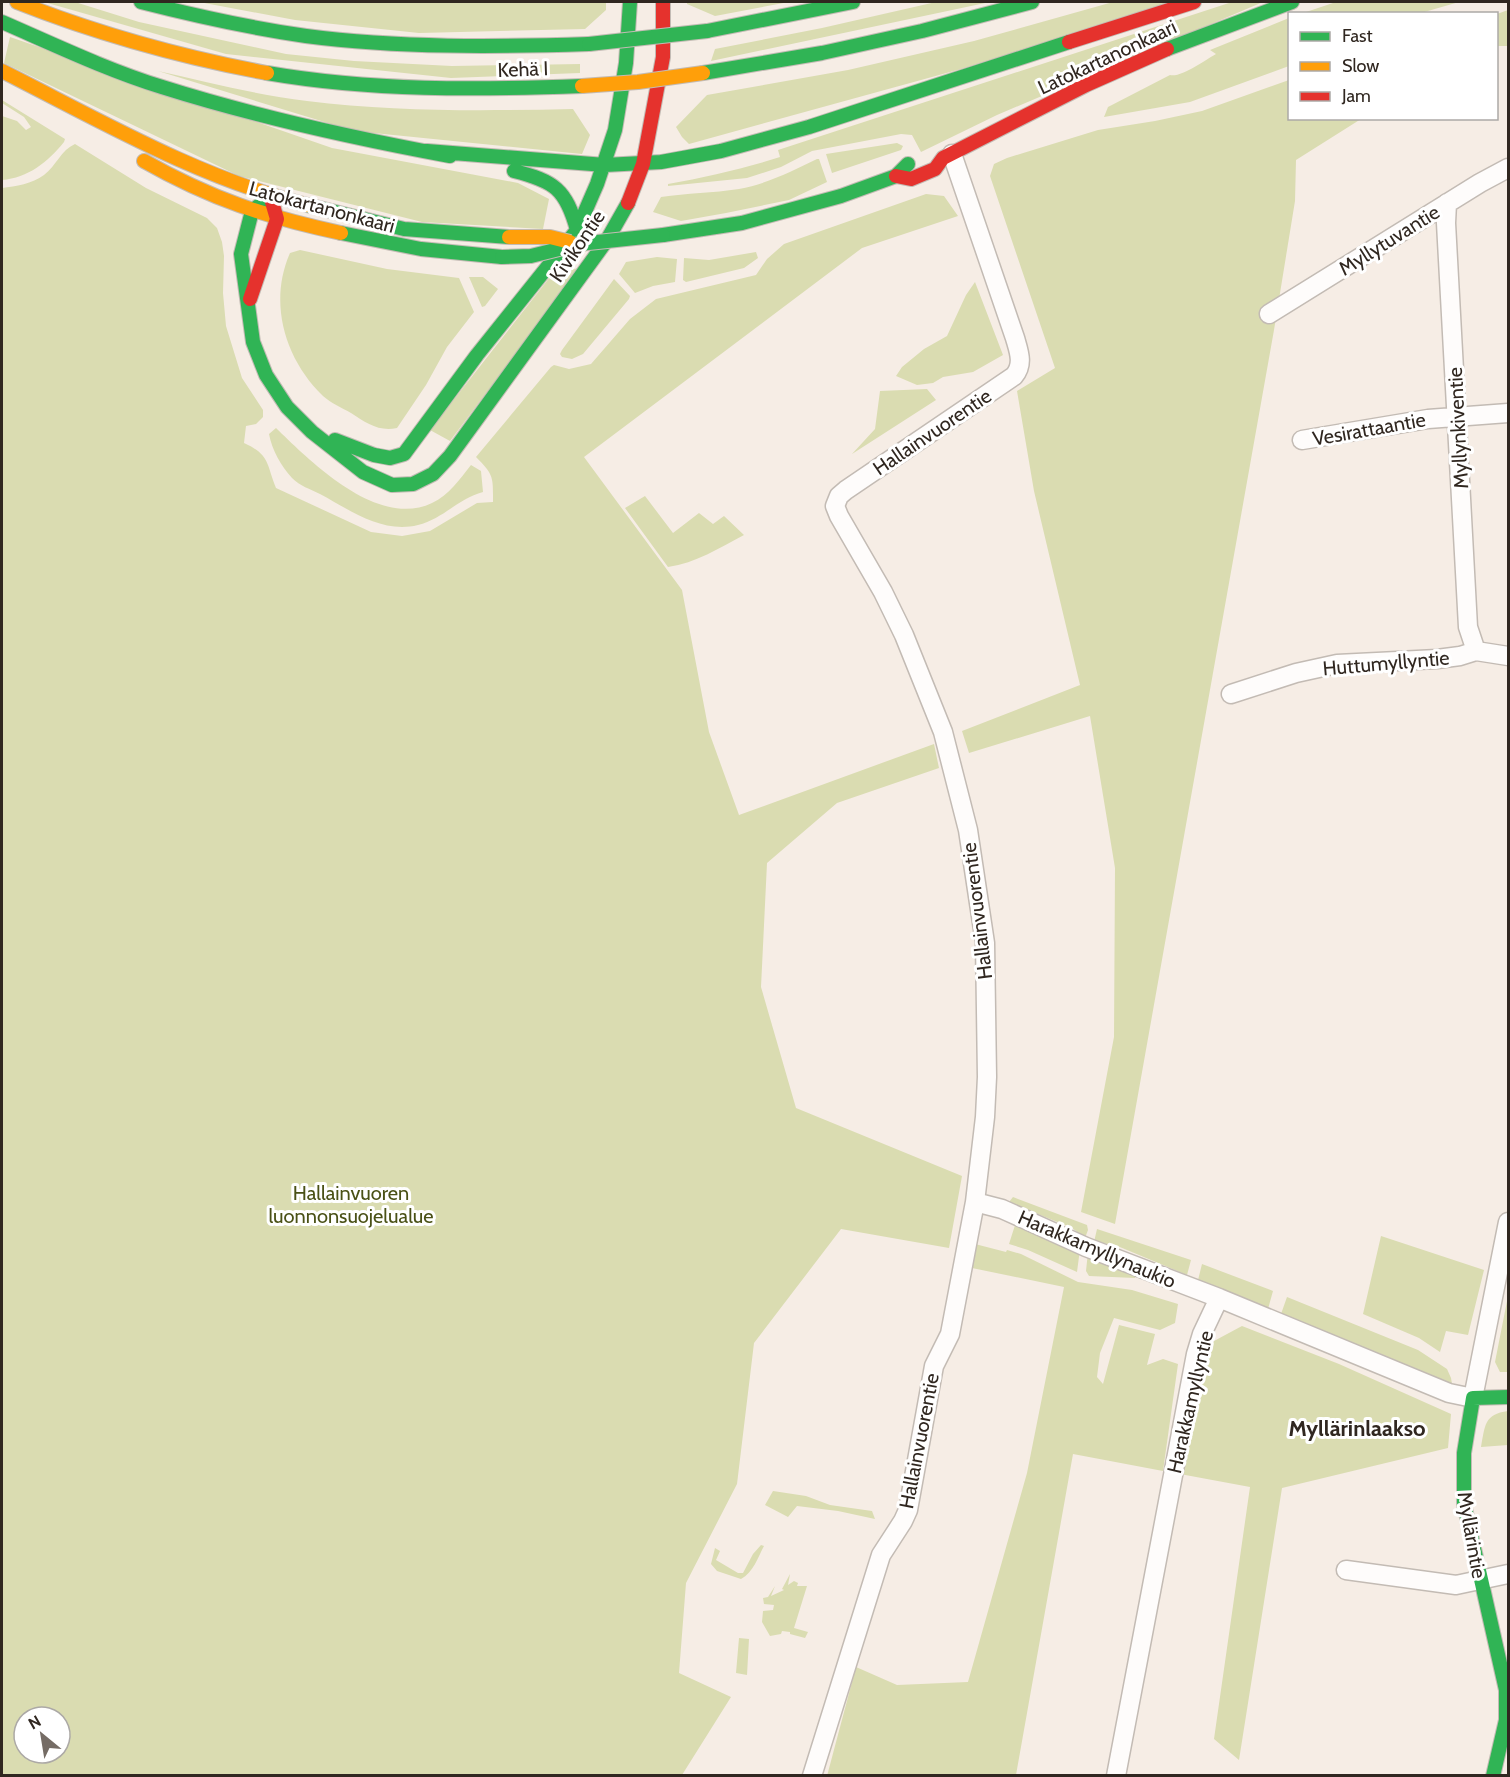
<svg xmlns="http://www.w3.org/2000/svg" width="1510" height="1777" font-family="Cabin,sans-serif">
<rect width="100%" height="100%" fill="#f6ede5"/>
<path fill="#dadcb1" fill-rule="evenodd" d="M44,2H75L139,22L286,54L354,61L452,66L580,64V73L451,78L226,54Z
M199,2H606V10L585,29L419,33L295,20Z
M687,2H789L715,16L687,4Z
M936,2H990L711,61L715,49L822,28Z
M1113,2H1173L961,69L689,144L682,137L676,127L707,95L848,70L974,41Z
M1232,2H1263L997,115L921,152L912,135L901,134L812,151L781,167L747,178L668,186V184C706,177 743,169 780,157L778,150Z
M1336,2H1459L1421,13H1303Z
M1508,10V46H1497V14Z
M1289,18V66L1190,102L1104,117L1108,107L1170,75C1181,78 1205,60 1216,54L1210,50Z
M10,37L332,148L518,183L549,199L543,229L422,222L239,176L4,63Z
M158,71C207,82 257,95 307,101C395,112 484,111 573,109L590,135L582,154L354,131Z
M1289,80L1290,118L1361,119L1296,160L1295,201L1274,330L1115,1224L1081,1212L1114,1037L1115,868L1090,716L969,753L962,731L1080,685L1034,491L1017,391L1055,368L990,176L994,164L1007,158L1098,130L1155,121L1202,111Z
M2,100L65,139L64,142C48,162 28,178 2,180V116L17,121L26,130L31,127L24,117L2,103Z
M897,143L903,146L901,150L832,173L826,154Z
M75,144L146,188L207,218L217,228L222,242L224,256L223,293L226,326L242,378L263,410V417L256,424L246,426L244,443C270,455 266,463 276,488L371,532L402,536L430,531L477,503L493,502C493,477 494,475 476,457L551,367L554,365L569,369L591,364L630,319L656,299L756,275L767,259L784,244L926,194L944,196L958,216L862,248L584,457L682,590L709,732L739,815L934,744L939,768L837,803L767,863L761,987L796,1108L962,1176L949,1248L841,1229L754,1343L737,1484L686,1583L679,1673L731,1697L682,1775H2V188C16,186 32,184 44,175C56,166 61,150 75,144ZM24,1717H60V1753H24Z
M817,159H819L827,182L789,200L726,213L681,221L653,212L661,197C687,193 713,193 739,189C767,184 792,171 817,159Z
M300,250L387,269L459,278L474,312L447,347L426,385L397,428C379,432 366,423 351,413C342,408 331,403 323,396C285,359 268,303 290,253Z
M756,252L758,258L744,268L686,282L683,280L684,258L709,260Z
M657,257L677,259L675,282L653,286L635,293L619,274L626,262Z
M580,268L450,441L430,430L554,272Z
M469,277H483L498,289L485,306L482,307Z
M614,279L630,296L629,299L583,354L572,359L562,357L560,354L562,350Z
M975,282L1003,355L973,372L943,377L933,383L917,385L896,376L902,367L924,349L947,336L966,295Z
M927,389L936,400L852,454L875,429L880,391Z
M276,428C311,462 378,529 432,503C449,495 460,479 471,465L481,471L483,492C459,498 443,519 418,525C382,534 350,510 320,494C310,489 300,486 292,478C281,466 272,450 269,434Z
M645,496L673,533L699,513L713,524L724,516L744,535C719,548 696,563 668,567L625,508Z
M1013,1197L1087,1225L1088,1230L1085,1238L1072,1228L1009,1202Z
M1016,1222L1080,1249L1077,1272L1028,1250L1009,1244Z
M1097,1229L1191,1260L1187,1275L1115,1245L1094,1242Z
M1381,1236L1484,1270L1468,1335L1446,1331L1440,1352L1419,1338L1363,1314Z
M975,1244L1006,1252L1007,1250L1021,1254L1078,1282L1132,1290L1178,1304L1175,1323L1160,1330L1114,1318L1100,1353L1097,1377L1103,1384L1119,1325L1155,1334L1147,1365L1163,1359L1178,1364L1163,1471L1073,1454L1016,1775L827,1776L856,1667L897,1685L968,1682L1027,1473L1064,1287L972,1268Z
M1088,1252L1136,1272L1135,1278L1089,1276L1086,1271Z
M1202,1264L1273,1291L1268,1309L1198,1280Z
M1508,1296V1372H1500L1495,1362Z
M1287,1297L1418,1350L1447,1369L1451,1378L1452,1384L1281,1314Z
M1242,1326L1339,1364L1451,1414L1448,1448L1282,1488L1239,1760L1214,1739L1250,1487L1180,1474L1203,1363L1214,1341Z
M1508,1411V1445L1481,1447C1485,1426 1484,1414 1508,1411Z
M773,1491L806,1496L830,1505L872,1511L875,1519L838,1511L797,1506L788,1517L765,1505Z
M761,1545L764,1546C758,1557 753,1573 741,1579L717,1571L711,1564L715,1548L720,1551L716,1560L738,1573H743L753,1554Z
M790,1574L788,1585L794,1581L798,1583L797,1586H807L794,1628L808,1632L805,1638L790,1634V1632L782,1631L781,1634L770,1636L762,1622L763,1611L773,1610L774,1605L764,1604L763,1598L768,1597L775,1586L771,1596L784,1590L782,1589Z
M739,1638L749,1639L747,1675L736,1673Z"/>
<g fill="none" stroke-linecap="round" stroke-linejoin="round">
<g stroke="#c3bbb4" stroke-width="21">
<path id="street" d="M1447,203L1446,223L1468,627L1476,651
M1269,314L1480,183L1508,168
M1302,440L1428,419L1508,413
M1231,694L1296,673L1337,664L1437,659L1460,656L1476,651L1508,656
M975,1202L1002,1209L1086,1247L1219,1298L1449,1393L1473,1398L1508,1222
M1346,1570L1456,1585L1508,1574
M812,1776L881,1555L903,1521L908,1510L934,1366L950,1334L975,1202L985,1117L987,1077L985,943L968,830L943,732L904,635L883,592L839,516L835,506L839,496L846,490L1014,376C1024,364 1019,352 1015,338L952,154
M1116,1776L1196,1354L1202,1334L1219,1298"/>
</g>
<g stroke="#c3bbb4" stroke-width="16">
<path id="fast" d="M141,2C196,16 250,28 306,36C400,48 495,47 589,44
M2,22C55,45 107,70 162,87C257,117 353,138 450,156
M707,31L853,2
M1167,49L1292,2
M267,73C371,91 477,90 582,86
M703,73L822,53L922,31L1032,2
M427,151L605,165L661,162L721,151L809,127L1069,42
M514,171C554,181 566,189 577,230
M271,196L252,211L241,254L253,342L266,375L287,407L312,432L363,472L392,485L413,484L433,474L450,456L607,240L628,203
M307,205L404,229L509,237
M341,233L421,249L502,257
M663,235L742,223L841,196L896,176L908,164
M335,440L374,455L390,458L404,454L477,355L577,230L597,184L615,130L626,63L630,2
M1493,1776L1506,1720V1690L1464,1504V1453L1473,1398L1508,1397"/>
</g>
<g stroke="#c3bbb4" stroke-width="16">
<path id="slow" d="M17,2C98,34 181,57 267,73
M2,71C101,121 199,178 307,205
M144,161C211,199 266,217 341,233"/>
</g>
<g stroke="#c3bbb4" stroke-width="16">
<path id="jam" d="M1069,42L1194,2
M896,176L911,179L935,169L943,158L1086,85L1167,49
M628,203L643,164L663,57V2
M250,299L277,219L272,202"/>
</g>
<use href="#street" stroke="#fefcfb" stroke-width="18"/>
<use href="#fast" stroke="#30b455" stroke-width="14"/>
<use href="#slow" stroke="#ff9f0a" stroke-width="14"/>
<use href="#jam" stroke="#e5322d" stroke-width="14"/>
<g stroke="#c3bbb4" stroke-width="16" stroke-linecap="butt">
<path id="fast-bridge" d="M589,44L707,31
M502,257L531,256L579,244L663,235"/>
</g>
<g stroke="#c3bbb4" stroke-width="16" stroke-linecap="butt">
<path id="slow-bridge" d="M582,86L638,82L703,73
M509,237H550L570,242"/>
</g>
<use href="#fast-bridge" stroke="#30b455" stroke-width="14"/>
<use href="#slow-bridge" stroke="#ff9f0a" stroke-width="14"/>
</g>
<g text-anchor="middle" stroke-width="6" stroke-linejoin="round" paint-order="stroke">
<g font-size="20" fill="#302720" stroke="#fff">
<text transform="translate(1107 57) rotate(-25)" y="7">Latokartanonkaari</text>
<text transform="translate(523 69) rotate(-2)" y="7">Kehä I</text>
<text transform="translate(322 207) rotate(15)" y="7">Latokartanonkaari</text>
<text transform="translate(1389 240) rotate(-32)" y="7">Myllytuvantie</text>
<text transform="translate(577 246) rotate(-56)" y="7">Kivikontie</text>
<text transform="translate(1458 428) rotate(-93)" y="7">Myllynkiventie</text>
<text transform="translate(1369 429) rotate(-10)" y="7">Vesirattaantie</text>
<text transform="translate(932 432) rotate(-34)" y="7">Hallainvuorentie</text>
<text transform="translate(1386 663) rotate(-5)" y="7">Huttumyllyntie</text>
<text transform="translate(977 911) rotate(-97)" y="7">Hallainvuorentie</text>
<text transform="translate(1097 1249) rotate(23)" y="7">Harakkamyllynaukio</text>
<text transform="translate(1190 1402) rotate(-77)" y="7">Harakkamyllyntie</text>
<text transform="translate(919 1441) rotate(-79)" y="7">Hallainvuorentie</text>
<text transform="translate(1472 1535) rotate(80)" y="7">Myllärintie</text>
</g>
<g font-size="20" fill="#4a5116" stroke="#fff">
<text x="351" y="1200">Hallainvuoren<tspan x="351" dy="23">luonnonsuojelualue</tspan></text>
</g>
<g font-size="22" font-weight="bold" fill="#302720" stroke="#fff">
<text x="1357" y="1436">Myllärinlaakso</text>
</g>
</g>
<rect width="1510" height="1777" fill="none" stroke="#302720" stroke-width="6"/>
<rect x="1288" y="12" width="210" height="108" fill="#ffffff" stroke="#aca9a6" stroke-width="1.5"/>
<rect x="1300" y="32" width="30" height="9" fill="#30b455" stroke="#aca9a6" stroke-width="1.5"/>
<text x="1342" y="42" font-size="18" fill="#302720">Fast</text>
<rect x="1300" y="62" width="30" height="9" fill="#ff9f0a" stroke="#aca9a6" stroke-width="1.5"/>
<text x="1342" y="72" font-size="18" fill="#302720">Slow</text>
<rect x="1300" y="92" width="30" height="9" fill="#e5322d" stroke="#aca9a6" stroke-width="1.5"/>
<text x="1342" y="102" font-size="18" fill="#302720">Jam</text>
<g transform="translate(42 1735) rotate(330)"><circle r="28" fill="#ffffff" stroke="#aca9a6" stroke-width="1.5"/>
<path d="M0-4.5L10 22L0 15L-10 22Z" fill="#756c65"/>
<text y="-9" font-size="16" font-weight="bold" text-anchor="middle" fill="#302720">N</text>
</g>
</svg>
